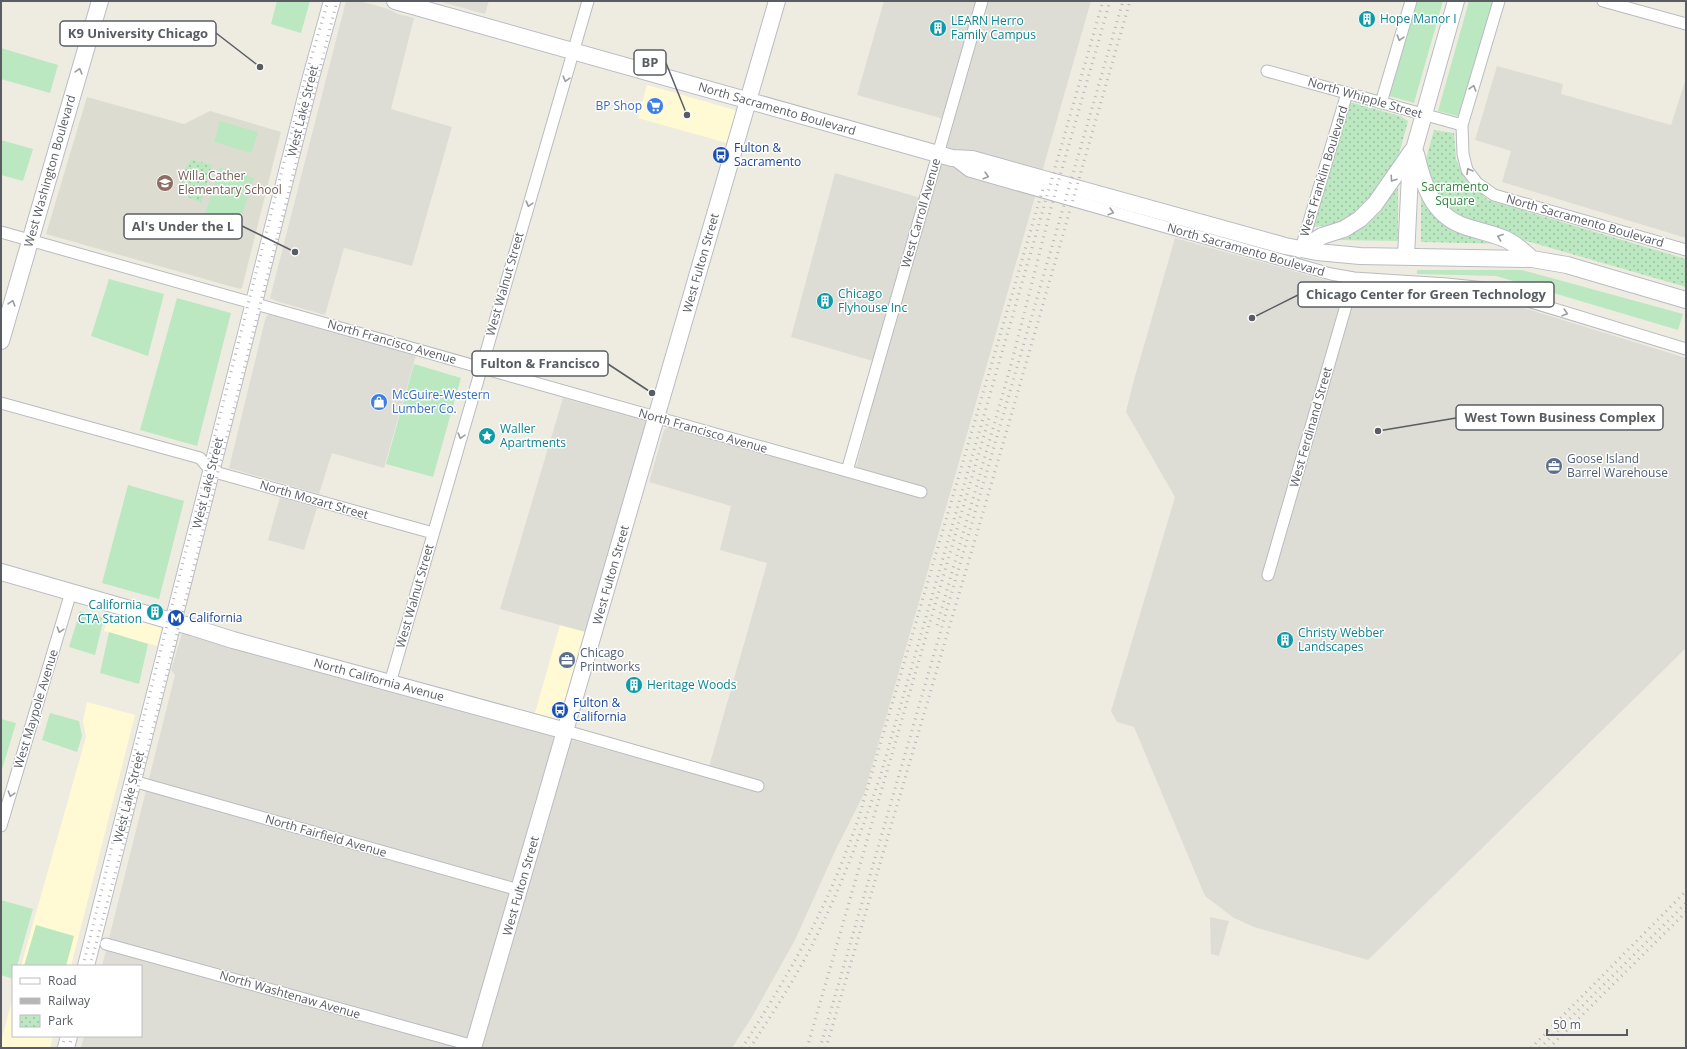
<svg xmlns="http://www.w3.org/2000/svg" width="1687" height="1049" font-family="'Open Sans',sans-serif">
<defs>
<pattern id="park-dots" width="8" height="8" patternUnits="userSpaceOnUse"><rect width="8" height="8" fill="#bbe8c0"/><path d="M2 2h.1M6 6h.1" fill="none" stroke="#9bbfa0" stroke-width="1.8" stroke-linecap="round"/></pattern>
</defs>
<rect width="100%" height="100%" fill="#eeece1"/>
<path fill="#fffad4" d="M647,85L735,110L736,112L727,143L638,118Z
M109,613L120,614L162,627L157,646L104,631Z
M560,625L586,632L561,718L559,720L535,713Z
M87,702L135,715L71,966H21L86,737L83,721Z
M13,996V1036H53L50,1048H1V1042Z"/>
<path fill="#deddd5" d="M346,1H360L388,9L398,14L414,18L391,109L452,127L412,266L344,248L325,315L276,301L270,298Z
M438,1H489L485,14Z
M884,1H1091L864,794L836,849L795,940L752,1017L732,1048H81L84,1036H141V966H102L175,675L171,670L182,633L706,777L767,563L720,550L731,506L649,482L664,430L669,427L853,479L883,364L791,337L835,173L928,200L951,121L857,95Z
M1497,66L1563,84L1561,94L1671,125L1686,78V238L1502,182L1511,151L1475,140Z
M1175,238L1361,290L1482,295L1686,358V648L1368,960L1254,927L1234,918L1205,896L1134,727L1117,722L1111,711L1175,497L1126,412L1132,387Z
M268,314L416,355L384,468L332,453L319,494L229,468L265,320Z
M563,398L645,421L647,424L586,632L500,609Z
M280,497L317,508L304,550L268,540Z
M1210,917L1229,921L1219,956L1211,954Z"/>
<path fill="#dddcd0" d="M87,97L184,124L210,111L281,132L242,288L240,289L46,234Z"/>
<path fill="#bbe8c0" d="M277,1H310L301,33L271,24Z
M1416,1H1443L1414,103L1389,96Z
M1469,1H1494L1461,117L1438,111Z
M1,48L58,65L50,93L1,79Z
M220,121L258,132L251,153L214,142Z
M1,140L33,149L23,181L1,175Z
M220,167L254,178L238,227L204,217Z
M1417,270H1522L1683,314L1678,330L1496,276L1417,274Z
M109,279L164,294L148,356L91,336Z
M177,298L231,313L197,446L140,430Z
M414,364L461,378L433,477L386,464Z
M128,485L184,501L159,599L102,583Z
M80,611L104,618L95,655L69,647Z
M109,632L148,644L139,684L100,673Z
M50,713L79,721L82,736L77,752L42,740Z
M1,719L16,723L1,773Z
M1,900L33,909L17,966H13V979L1,975Z
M36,925L74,936L66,966H24Z"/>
<path fill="url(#park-dots)" d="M1350,102L1400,116L1408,121L1399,154L1389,177L1355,215L1338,224L1314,227Z
M1434,130L1454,133L1456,159L1464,177L1488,200L1686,259V287L1499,233L1457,217L1439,204L1427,178L1426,159Z
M191,160H193L212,165L201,203L184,195C180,184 183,170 191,160Z
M1398,178V241L1336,240Z
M1421,191L1439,218L1505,244L1421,242Z"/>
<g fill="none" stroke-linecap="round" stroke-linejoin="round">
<g stroke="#b9bbc1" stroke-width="13">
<path id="street" d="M1499,1L1462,125L1463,154L1467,170L1477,183L1494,195L1686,250
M1603,1L1686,24
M1267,71L1462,125
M1381,103L1411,1
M952,158L969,171L1331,274L1354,278L1447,284L1485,288L1686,349
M1,232L921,492
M1300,252L1347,93
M1,403L200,458L211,471L433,533
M847,471L982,1
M1268,575L1354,278
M390,683L588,1
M566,731L758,786
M133,781L519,890
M1,826L71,592
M106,944L474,1046"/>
</g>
<g stroke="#babcc4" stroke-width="18">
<path id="secondary" d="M395,1L952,158L972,159L1285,246L1317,252L1360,256L1532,259L1567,265L1686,300
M1416,154C1423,184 1432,215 1464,226C1478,231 1492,233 1505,239C1515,243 1524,252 1532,259
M1301,249L1322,236L1344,229L1360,219L1375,204L1412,151
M1406,257L1410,174L1415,146L1456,1
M1,341L100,1
M1,572L192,627L233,640L566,731
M86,966L311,77L332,1
M66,1048L69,1036
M473,1048L777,1"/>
</g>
<use href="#street" stroke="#fff" stroke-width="11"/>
<use href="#secondary" stroke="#fff" stroke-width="16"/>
<path stroke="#b5b6b6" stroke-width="3" stroke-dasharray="1 5" stroke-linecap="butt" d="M937,625L1011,365L1052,204L1110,1
M83,966L103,885L117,823L306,75L328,1
M90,966L128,827L337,1
M62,1048L65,1036
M69,1048L72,1036
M742,1048C772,1001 801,953 825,902C837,876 848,848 858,820L1044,185
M750,1048C774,1011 799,973 818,933C843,882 862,830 880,777L1103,1
M807,1048L989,418
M820,1048L1123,1
M826,1048L998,461L1130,1
M1531,1048L1686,891
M1540,1048L1686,903
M1549,1048L1686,912"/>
</g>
<defs><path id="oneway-chevron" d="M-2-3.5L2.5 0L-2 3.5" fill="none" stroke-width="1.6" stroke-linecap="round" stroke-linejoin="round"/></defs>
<g stroke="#9b9ea1">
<use href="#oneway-chevron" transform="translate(1400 38) rotate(106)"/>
<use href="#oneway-chevron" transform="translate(79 71) rotate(-74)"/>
<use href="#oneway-chevron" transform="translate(566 79) rotate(106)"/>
<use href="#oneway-chevron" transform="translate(1473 88) rotate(-74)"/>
<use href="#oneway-chevron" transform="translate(1469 171) rotate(-120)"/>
<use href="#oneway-chevron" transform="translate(986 176) rotate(16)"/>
<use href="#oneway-chevron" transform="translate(1393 179) rotate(124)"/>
<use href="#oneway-chevron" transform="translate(529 204) rotate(106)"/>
<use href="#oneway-chevron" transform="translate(1111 212) rotate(16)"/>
<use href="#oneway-chevron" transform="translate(1500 237) rotate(-160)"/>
<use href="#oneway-chevron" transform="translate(12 303) rotate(-74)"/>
<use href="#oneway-chevron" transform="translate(1565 313) rotate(17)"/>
<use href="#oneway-chevron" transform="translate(461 436) rotate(106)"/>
<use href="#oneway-chevron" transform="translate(60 630) rotate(107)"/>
<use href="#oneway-chevron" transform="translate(11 794) rotate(107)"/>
</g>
<defs>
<g id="building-disc" transform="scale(0.9)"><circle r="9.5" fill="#0f9aa8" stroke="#fff"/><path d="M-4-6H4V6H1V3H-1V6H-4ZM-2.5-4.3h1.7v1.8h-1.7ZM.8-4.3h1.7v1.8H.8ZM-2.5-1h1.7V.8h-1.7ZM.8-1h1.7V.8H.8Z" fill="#fff"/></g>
<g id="supermarket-disc" transform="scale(0.9)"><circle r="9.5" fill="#3f7fe0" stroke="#fff"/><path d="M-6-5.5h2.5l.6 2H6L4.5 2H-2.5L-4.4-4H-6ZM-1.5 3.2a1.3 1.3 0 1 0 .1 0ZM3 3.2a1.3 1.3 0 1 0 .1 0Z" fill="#fff"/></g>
<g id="bus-disc" transform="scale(0.9)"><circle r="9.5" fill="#1a4fb4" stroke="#fff"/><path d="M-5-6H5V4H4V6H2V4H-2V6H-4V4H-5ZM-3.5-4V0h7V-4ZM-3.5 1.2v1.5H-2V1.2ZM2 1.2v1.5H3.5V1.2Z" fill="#fff"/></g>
<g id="school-disc" transform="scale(0.9)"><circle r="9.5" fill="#8d6e63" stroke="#fff"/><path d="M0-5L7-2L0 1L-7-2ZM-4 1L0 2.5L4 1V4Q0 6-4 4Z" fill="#fff"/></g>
<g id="shop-disc" transform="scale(0.9)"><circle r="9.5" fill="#3f7fe0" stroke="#fff"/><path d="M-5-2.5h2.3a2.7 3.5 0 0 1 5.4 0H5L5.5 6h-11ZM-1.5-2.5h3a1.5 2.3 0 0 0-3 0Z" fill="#fff"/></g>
<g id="sight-disc" transform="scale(0.9)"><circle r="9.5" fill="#0f9aa8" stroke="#fff"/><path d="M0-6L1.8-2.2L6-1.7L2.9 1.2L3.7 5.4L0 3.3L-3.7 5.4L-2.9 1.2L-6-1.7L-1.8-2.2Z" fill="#fff"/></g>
<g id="office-disc" transform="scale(0.9)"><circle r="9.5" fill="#5c6f8a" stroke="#fff"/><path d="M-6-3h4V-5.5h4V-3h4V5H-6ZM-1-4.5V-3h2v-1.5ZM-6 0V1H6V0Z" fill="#fff"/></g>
<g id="metro-disc" transform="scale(0.9)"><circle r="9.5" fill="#1a4fb4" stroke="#fff"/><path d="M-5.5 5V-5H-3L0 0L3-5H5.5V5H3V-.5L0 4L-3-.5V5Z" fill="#fff"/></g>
</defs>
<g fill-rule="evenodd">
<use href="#building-disc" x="1367" y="19"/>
<use href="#building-disc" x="938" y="28"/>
<use href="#supermarket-disc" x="655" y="106"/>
<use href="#bus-disc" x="721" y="155"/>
<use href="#school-disc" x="165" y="183"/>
<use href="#building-disc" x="825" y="301"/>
<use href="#shop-disc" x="379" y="402"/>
<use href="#sight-disc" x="487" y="436"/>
<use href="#office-disc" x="1554" y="466"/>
<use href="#building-disc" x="155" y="612"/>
<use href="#metro-disc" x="176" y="618"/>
<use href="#building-disc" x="1285" y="640"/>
<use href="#office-disc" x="567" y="660"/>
<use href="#building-disc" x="634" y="685"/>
<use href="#bus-disc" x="560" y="710"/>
</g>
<g text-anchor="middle" stroke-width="3" stroke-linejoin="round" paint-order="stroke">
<g font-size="12" fill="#0d838f" stroke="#fff" text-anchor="start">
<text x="1380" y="23">Hope Manor I</text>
<text x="951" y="25">LEARN Herro<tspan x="951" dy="14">Family Campus</tspan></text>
<text x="838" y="298">Chicago<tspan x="838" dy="14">Flyhouse Inc</tspan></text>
<text x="500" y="433">Waller<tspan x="500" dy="14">Apartments</tspan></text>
<text x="142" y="609" text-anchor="end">California<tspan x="142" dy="14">CTA Station</tspan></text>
<text x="1298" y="637">Christy Webber<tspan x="1298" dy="14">Landscapes</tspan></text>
<text x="647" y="689">Heritage Woods</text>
</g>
<g font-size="12" fill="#595d63" stroke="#fff">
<text transform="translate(1365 98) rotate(16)" y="4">North Whipple Street</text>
<text transform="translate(777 109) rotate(16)" y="4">North Sacramento Boulevard</text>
<text transform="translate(303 111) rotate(-76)" y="4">West Lake Street</text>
<text transform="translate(50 171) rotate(-74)" y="4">West Washington Boulevard</text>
<text transform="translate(1324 171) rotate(-73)" y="4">West Franklin Boulevard</text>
<text transform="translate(921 213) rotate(-74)" y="4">West Carroll Avenue</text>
<text transform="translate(1585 221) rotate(16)" y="4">North Sacramento Boulevard</text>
<text transform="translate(1246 250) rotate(16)" y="4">North Sacramento Boulevard</text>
<text transform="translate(701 263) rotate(-74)" y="4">West Fulton Street</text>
<text transform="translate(505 284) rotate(-74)" y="4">West Walnut Street</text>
<text transform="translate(392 342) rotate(16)" y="4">North Francisco Avenue</text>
<text transform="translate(1311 427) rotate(-74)" y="4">West Ferdinand Street</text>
<text transform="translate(703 431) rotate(16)" y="4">North Francisco Avenue</text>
<text transform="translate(208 483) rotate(-76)" y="4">West Lake Street</text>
<text transform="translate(314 500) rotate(16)" y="4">North Mozart Street</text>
<text transform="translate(611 575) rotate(-74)" y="4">West Fulton Street</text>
<text transform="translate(415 596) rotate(-74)" y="4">West Walnut Street</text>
<text transform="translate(379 680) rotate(15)" y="4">North California Avenue</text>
<text transform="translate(36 709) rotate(-73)" y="4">West Maypole Avenue</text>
<text transform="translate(129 797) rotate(-76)" y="4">West Lake Street</text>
<text transform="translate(326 836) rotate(16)" y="4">North Fairfield Avenue</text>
<text transform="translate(521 886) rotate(-74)" y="4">West Fulton Street</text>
<text transform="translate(290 995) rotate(16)" y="4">North Washtenaw Avenue</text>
</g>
<g font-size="12" fill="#366cbe" stroke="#fff" text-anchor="end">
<text x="642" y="110">BP Shop</text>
<text x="392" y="399" text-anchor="start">McGuire-Western<tspan x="392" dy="14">Lumber Co.</tspan></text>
</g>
<g font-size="12" fill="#164399" stroke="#fff" text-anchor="start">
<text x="734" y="152">Fulton &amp;<tspan x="734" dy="14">Sacramento</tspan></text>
<text x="189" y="622">California</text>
<text x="573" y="707">Fulton &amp;<tspan x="573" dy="14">California</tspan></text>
</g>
<g font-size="12" fill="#785e54" stroke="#fff" text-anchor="start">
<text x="178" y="180">Willa Cather<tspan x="178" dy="14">Elementary School</tspan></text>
</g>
<g font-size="12" fill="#2e863c" stroke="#fff">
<text x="1455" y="191">Sacramento<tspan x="1455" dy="14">Square</tspan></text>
</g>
<g font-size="12" fill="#4e5e75" stroke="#fff" text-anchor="start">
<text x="1567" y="463">Goose Island<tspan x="1567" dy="14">Barrel Warehouse</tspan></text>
<text x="580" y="657">Chicago<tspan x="580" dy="14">Printworks</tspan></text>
</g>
</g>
<path fill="none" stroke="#595d63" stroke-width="1.5" d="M260 67L216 33M687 115L666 63M295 252L242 226M1252 318L1298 295M652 393L608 364M1378 431L1456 418"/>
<g fill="#595d63" stroke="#fff" stroke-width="1.5">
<circle cx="260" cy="67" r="4"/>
<circle cx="687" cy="115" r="4"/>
<circle cx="295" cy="252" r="4"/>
<circle cx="1252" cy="318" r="4"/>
<circle cx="652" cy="393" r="4"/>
<circle cx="1378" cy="431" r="4"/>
</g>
<g fill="#fff" stroke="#595d63" stroke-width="1.5">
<rect x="60" y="21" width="156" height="25" rx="4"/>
<rect x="634" y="50" width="32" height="25" rx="4"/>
<rect x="124" y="214" width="118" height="25" rx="4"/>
<rect x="1298" y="282" width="256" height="25" rx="4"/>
<rect x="472" y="351" width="136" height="25" rx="4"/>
<rect x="1456" y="405" width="207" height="25" rx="4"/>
</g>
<g font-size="13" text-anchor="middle" font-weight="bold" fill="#595d63">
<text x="138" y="38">K9 University Chicago</text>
<text x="650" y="67">BP</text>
<text x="183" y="231">Al's Under the L</text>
<text x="1426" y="299">Chicago Center for Green Technology</text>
<text x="540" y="368">Fulton &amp; Francisco</text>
<text x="1560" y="422">West Town Business Complex</text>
</g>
<rect width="1687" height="1049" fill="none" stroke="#595d63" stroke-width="4"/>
<rect x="12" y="965" width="130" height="72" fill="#ffffff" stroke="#bdbec1"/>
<rect x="20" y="978" width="20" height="6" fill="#ffffff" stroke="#bdbec1"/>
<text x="48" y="985" font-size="12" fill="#595d63">Road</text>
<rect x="20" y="998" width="20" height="6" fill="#b5b6b6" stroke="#bdbec1"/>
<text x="48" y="1005" font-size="12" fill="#595d63">Railway</text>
<rect x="20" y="1015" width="20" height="12" fill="url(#park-dots)" stroke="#bdbec1"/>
<text x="48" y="1025" font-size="12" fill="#595d63">Park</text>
<path d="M1547 1029v6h80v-6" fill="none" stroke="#595d63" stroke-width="2"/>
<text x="1553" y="1029" font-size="12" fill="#595d63" stroke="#ffffff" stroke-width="3" paint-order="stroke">50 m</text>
</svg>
